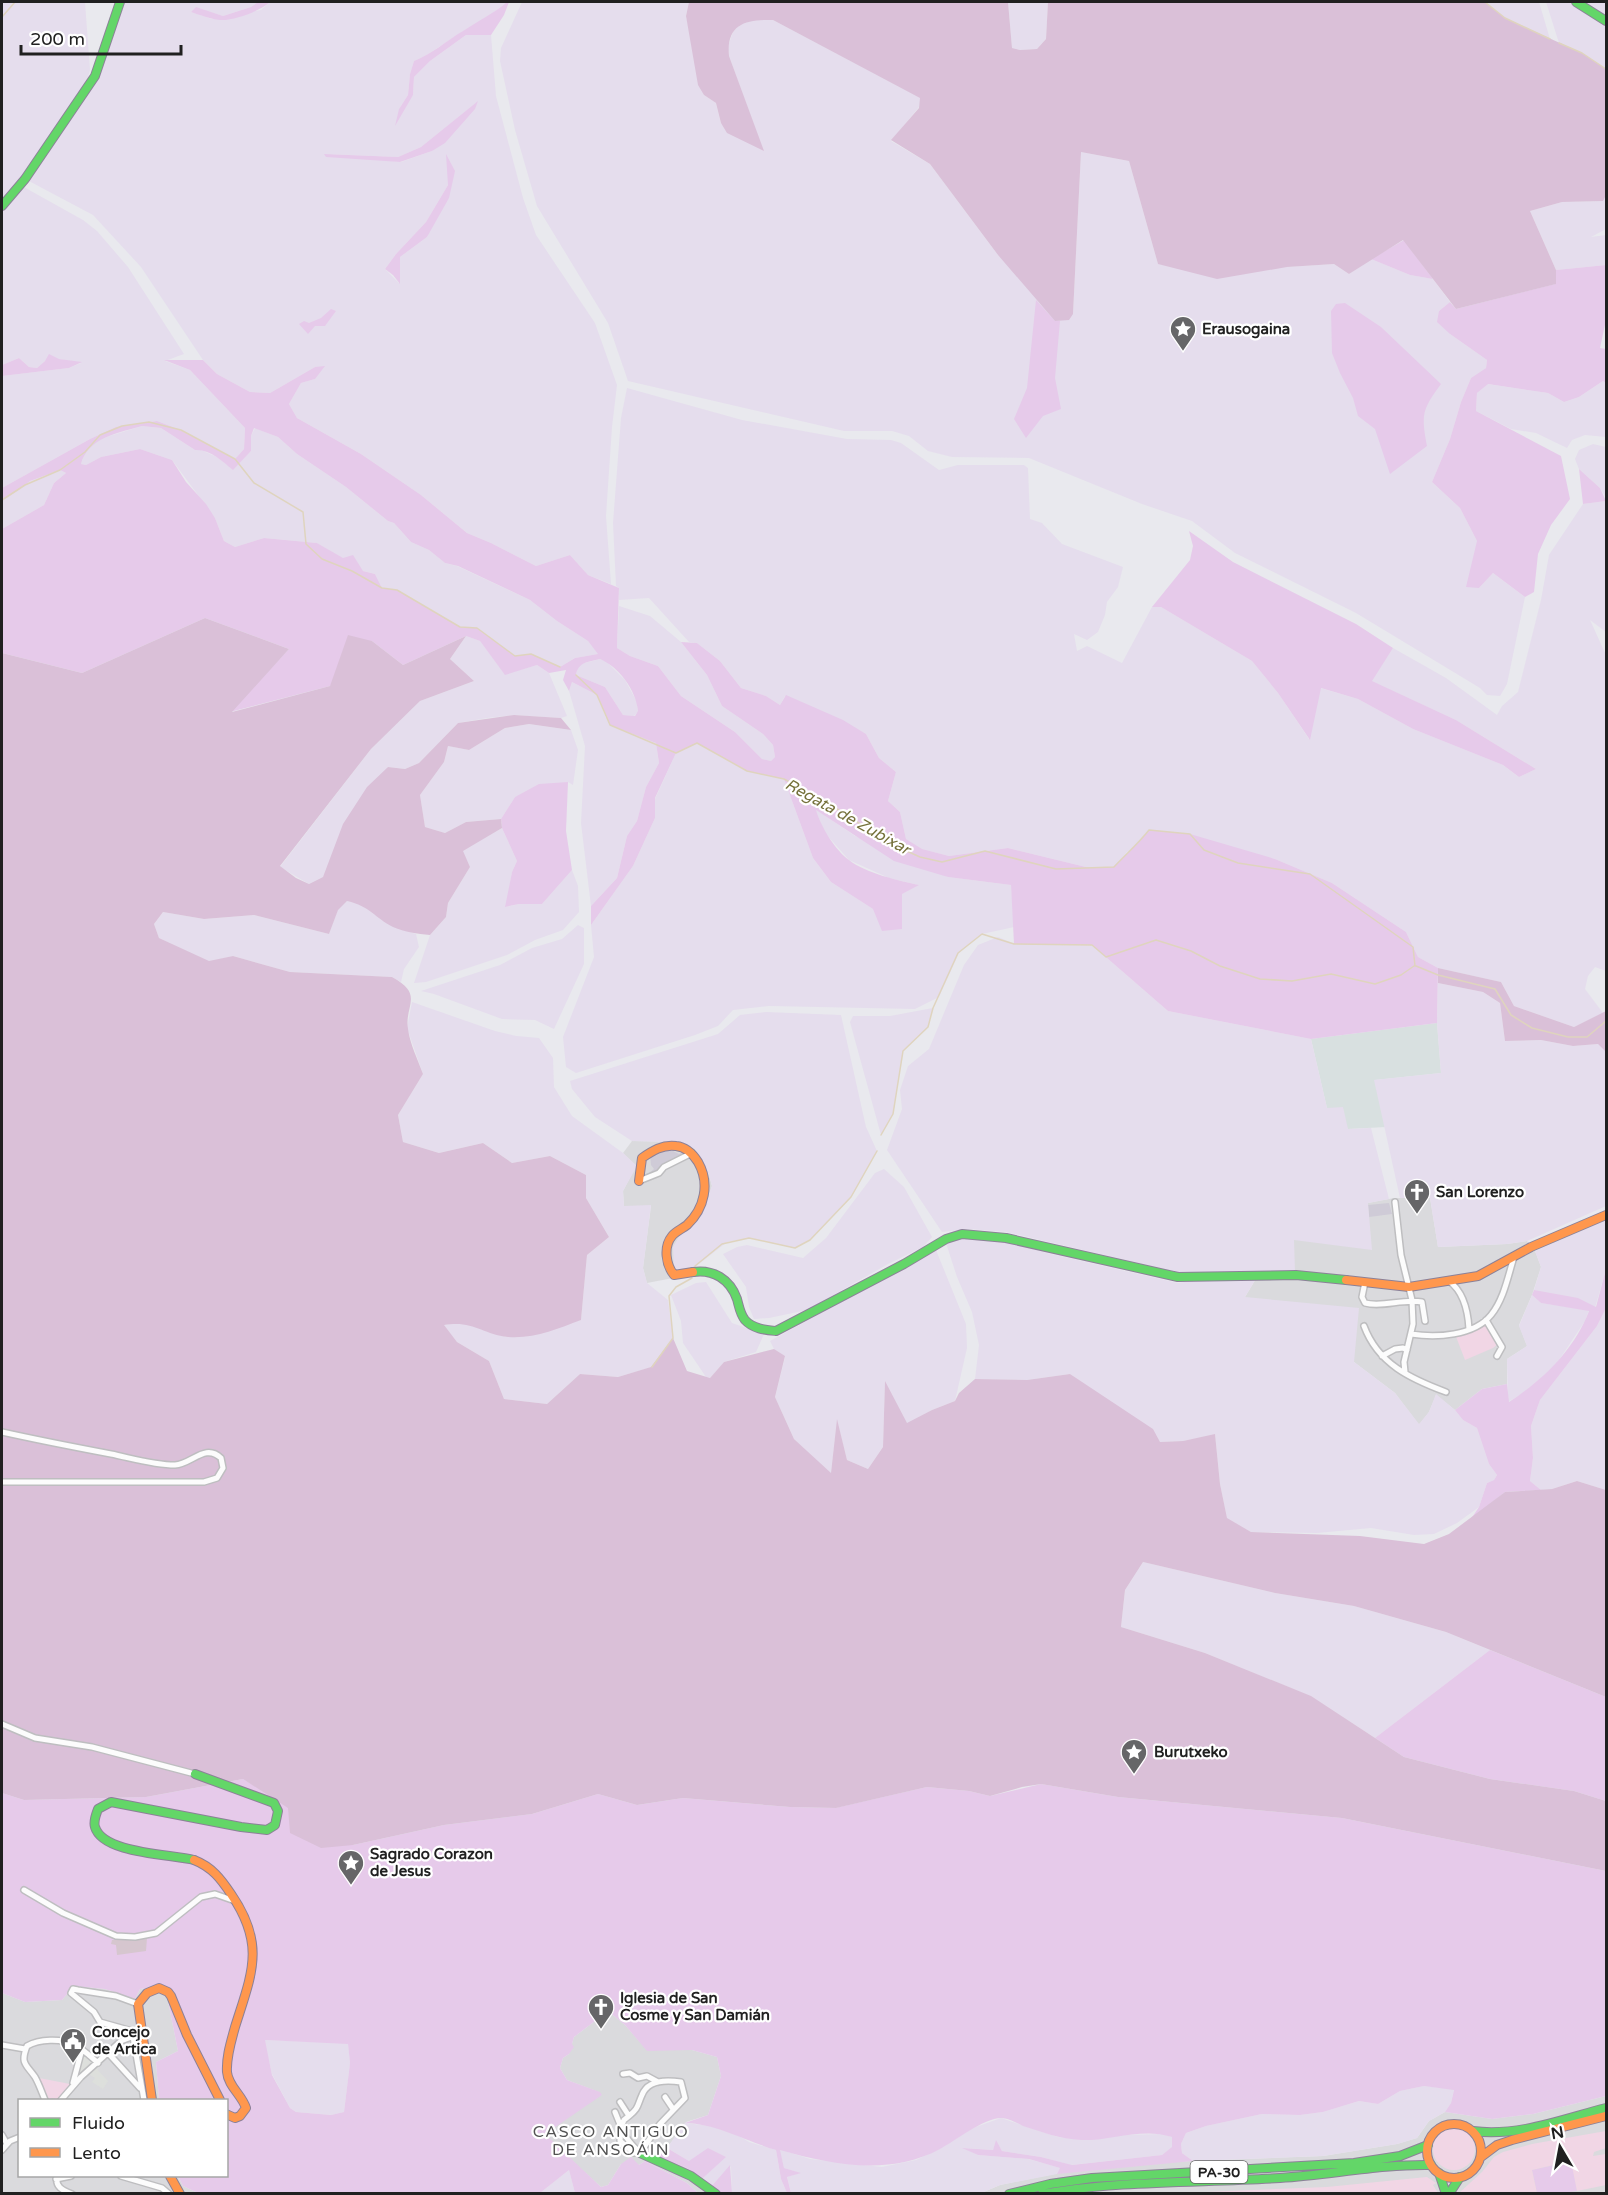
<svg xmlns="http://www.w3.org/2000/svg" width="1608" height="2195" font-family="'Varela Round',sans-serif">
<rect width="100%" height="100%" fill="#e9e9ee"/>
<path fill="#dadadd" d="M632,1141L678,1142L695,1149L709,1175L712,1186L705,1207L694,1220L674,1270L673,1278L647,1283L643,1268L651,1206H624L623,1191L636,1166L623,1153Z
M1394,1198H1430L1438,1247L1507,1244L1527,1241L1535,1251L1541,1267L1532,1295L1519,1325L1527,1346L1507,1359V1384L1482,1389L1455,1410L1436,1395L1429,1412L1419,1425L1395,1393L1354,1362L1245,1297L1260,1272L1294,1240L1368,1203Z
M74,1986L105,1989L135,1999L140,1989L165,1986L178,2051L156,2062L159,2100H20V2176H178L183,2186L198,2193H2V1993L25,2002L62,2000Z
M608,2011L625,2025L647,2050H692L717,2057L721,2076L708,2115L686,2122L667,2148H655L653,2154L685,2167L703,2178L711,2187L722,2193H698L687,2183L645,2161L639,2165L621,2164L608,2185L601,2187L546,2137L544,2133L601,2095L599,2092L567,2080L560,2068L563,2058L569,2054L574,2037Z
M1606,2096V2193L979,2194L1000,2185L1064,2172L1167,2162L1323,2156L1397,2144L1417,2138L1429,2121L1445,2112L1492,2119L1533,2114Z"/>
<path fill="#d8e0e0" d="M1437,1023L1441,1073L1375,1080L1386,1127L1348,1129L1327,1108L1311,1039Z"/>
<path fill="#cfcbd7" d="M688,1149L693,1153L639,1181L654,1169L651,1165L650,1154L662,1150L673,1151L679,1154Z
M1389,1203L1392,1214L1369,1217L1368,1205Z"/>
<path fill="#e5dded" fill-rule="evenodd" d="M2,2H85L90,70L85,88L21,177L2,200Z
M123,2H258L251,7L223,16L196,8L191,12L212,19L261,10L270,2H507L484,20L465,30L425,56L414,61L410,74L408,95L399,109L413,95L414,77L430,61L466,35H491L496,96L523,198L536,235L595,323L617,385L612,427L606,516L611,584L588,575L570,555L536,566L491,543L467,533L421,495L361,454L297,418L289,404L301,383L315,379V367L270,393L250,392L217,374L203,360L141,267L93,215L27,180L96,82ZM477,102L432,151L401,162L325,154L398,157L421,147ZM455,171L427,237L400,257L399,283L385,269L396,254L426,222L448,185V174Z
M522,2H689L686,16L704,95L716,103L721,123L763,150L729,56L728,46L733,32L742,22L755,19L773,20L921,98L919,107L891,141L930,164L998,255L1073,314L1081,152L1129,161L1158,264L1287,267L1334,264L1349,274L1371,259L1410,275L1433,279L1450,302L1439,311L1450,334L1487,360L1486,368L1471,378L1461,402L1450,439L1432,482L1460,508L1477,541L1479,588L1493,573L1525,597L1507,684L1500,696L1487,695L1480,688L1356,613L1235,553L1192,521L1142,504L1029,458L952,457L928,451L909,436L892,431H844L628,381L608,323L537,206L515,130L500,61L501,48Z
M1008,2H1048L1046,39L1037,49L1020,50L1012,48Z
M1485,2H1539L1550,39L1505,18Z
M1546,2H1606V69L1582,53L1559,43Z
M22,186L83,220L97,231L128,267L184,354L165,361L190,370L245,428L244,449L235,459L178,429L157,421L116,427L90,439L2,488V376L69,368L81,363L59,359L45,361L37,368L29,367L19,358L2,365V211Z
M1606,195V229L1591,237L1606,235V265L1556,270L1530,211L1562,202L1602,201Z
M1603,381L1606,383V437L1585,435L1572,440L1567,448L1536,433L1511,429L1476,411L1477,393L1487,384L1548,393L1564,402L1579,397Z
M627,388L742,420L847,439L891,440L901,443L939,470L958,465H1024L1028,468L1030,519L1042,523L1062,544L1123,567L1118,587L1107,602L1105,615L1098,632L1087,640L1074,634L1077,651L1087,646L1122,663L1152,607H1161L1252,661L1278,693L1309,739L1320,688L1358,699L1413,729L1503,765L1519,777L1536,769L1456,720L1371,681L1393,648L1446,678L1497,715L1502,706L1518,692L1541,600L1549,555L1583,504L1606,501V632L1590,620L1606,655V978V971L1595,967L1588,976L1585,989L1603,1013L1574,1027L1514,1006L1501,982L1438,968L1418,957L1406,932L1332,883L1275,859L1149,830L1138,845L1127,852L1114,867L1090,868L1008,848L949,856L921,849L906,839L900,812L888,801L896,772L879,758L866,734L785,696L780,705L766,696L741,688L720,661L697,643L689,642L649,598L619,600V588L616,586L613,523L621,418Z
M142,426L161,428L195,450H201L217,457L233,469L251,451V436L255,428L278,437L297,454L346,487L388,521L394,523L411,542L429,550L445,563L457,566L530,600L557,621L588,641L599,654L575,658L560,667L531,654L515,656L477,628L460,627L397,590L382,588L375,574L363,571L317,543L264,538L235,547L224,541L215,518L172,460L140,449L101,457L86,465L81,464L85,452L100,439Z
M1593,444L1606,447V498L1600,488L1579,469L1575,459L1579,450Z
M60,470L66,473L54,483L44,505L2,529V501L19,490L30,481Z
M619,606L650,616L681,642L707,675L722,706L763,734L773,745L775,757L771,761L762,759L735,732L681,696L658,666L630,656L617,648Z
M466,636L480,641L505,674L537,665L549,673L567,716L561,718L514,715L487,718L458,723L419,763L405,769L388,767L323,877L309,884L280,867L371,749L420,701L474,681L450,659Z
M600,659L607,662L625,680L637,702L638,712L634,716L623,715L605,687L576,675L577,668L580,664Z
M572,682L597,695L606,718L656,743L659,763L646,787L637,821L627,836L617,878L591,906L581,823L585,746L569,691Z
M529,724L571,730L578,750L573,785L568,782L515,797L501,819L466,822L445,833L425,827L420,795L444,762L448,746L469,750L505,728Z
M697,743L747,771L784,779L813,858L831,882L873,909L918,885L889,878L849,860L825,833L815,809L855,836L948,877L1011,885L1014,927L982,934L959,953L939,997L915,1009L769,1006L733,1010L718,1026L695,1035L576,1073L566,1067L563,1037L594,957L591,925L633,866L655,818V799L676,753Z
M502,828L517,861L512,872L506,907L519,904H542L572,870L578,886L579,912L563,930L535,940L507,955L426,982L414,983L430,935L446,917L448,903L470,867L462,851Z
M347,901L361,904L392,926L416,934L419,947L404,969L401,982L392,977L290,972L233,956L209,962L159,938L154,924L163,912L204,919L254,915L329,934L338,909Z
M578,925L584,928V964L554,1029L535,1020L502,1019L434,994L421,991L500,965L532,948L562,939Z
M998,937L1015,944L1092,945L1168,1011L1311,1039L1327,1108L1343,1107L1348,1129L1371,1128L1389,1199L1368,1203L1372,1250L1294,1240L1295,1272H1260L1245,1297L1359,1308L1354,1362L1395,1393L1419,1424L1429,1412L1436,1394L1455,1410L1463,1420L1477,1428L1489,1464L1497,1475L1494,1480L1487,1483L1479,1507L1457,1523L1434,1534L1414,1535L1371,1528L1317,1533L1251,1532L1227,1519L1220,1484L1215,1435L1183,1441L1160,1442L1070,1374L1027,1380L975,1379L979,1345L972,1312L957,1277L946,1243L961,1238L996,1239L1051,1254L1178,1283L1253,1272L1181,1273L1006,1232L969,1229L942,1232L887,1150L902,1109L900,1090L908,1066L929,1049L964,965L978,945Z
M1438,983L1483,992L1500,1003L1505,1041L1541,1040L1573,1046L1598,1044L1606,1052V1206L1527,1241L1507,1244L1438,1247L1430,1198H1400L1374,1080L1441,1073L1437,1023Z
M412,1002L495,1031L516,1036L539,1038L553,1058L554,1087L572,1116L623,1153L637,1166L623,1191L624,1206L651,1205L643,1268L647,1283L668,1300L673,1338L652,1367L618,1377L580,1374L547,1404L504,1399L489,1361L457,1342L443,1325L460,1322L506,1337L581,1320L587,1255L609,1237L586,1198V1175L550,1156L512,1163L483,1143L439,1153L403,1142L398,1115L423,1074L407,1028Z
M933,1008L928,1027L903,1051L893,1114L881,1135L850,1022L853,1016H890Z
M766,1012L841,1015L866,1127L877,1151L851,1197L810,1240L795,1248L749,1238L727,1242L690,1271L674,1270L673,1247L680,1235L703,1210L712,1186L709,1175L695,1149L678,1142L632,1141L595,1117L572,1089L570,1081L718,1034L740,1015Z
M884,1169L904,1187L932,1237L923,1247L888,1264L807,1310L769,1318L754,1319L749,1307L746,1287L723,1254L737,1247L747,1245L803,1258L826,1238L875,1173Z
M1606,1220V1269L1595,1308L1534,1290L1541,1267L1535,1251Z
M936,1250L966,1324L967,1348L955,1401L932,1410L907,1424L885,1382L883,1447L868,1469L847,1460L837,1421L831,1474L794,1439L775,1397L785,1357L774,1349L770,1341Z
M706,1282L732,1323L764,1334L756,1352L724,1362L710,1378L706,1377L683,1343L681,1321L671,1295L696,1283Z
M1532,1295L1541,1303L1589,1310L1585,1321L1555,1366L1533,1387L1508,1402L1507,1359L1527,1346L1519,1326Z
M1606,1308V1490L1577,1481L1552,1489L1541,1490L1530,1481L1533,1458L1531,1426L1540,1400L1597,1326Z
M1143,1562L1275,1593L1354,1606L1446,1632L1490,1650L1375,1738L1310,1696L1205,1653L1121,1627L1125,1590Z
M264,2040L348,2043L350,2063L344,2112L331,2115L296,2112L290,2108L272,2074Z
M1424,2086L1454,2089L1451,2103L1445,2112L1429,2121L1417,2138L1397,2144L1323,2156L1193,2161L1182,2153L1181,2144L1186,2133L1206,2126L1262,2114L1300,2115L1323,2112L1359,2101L1378,2104L1400,2091Z
M1001,2118L1058,2137L1083,2140L1121,2135L1163,2134L1172,2137L1173,2147L1162,2155L1071,2165L1041,2157L1002,2151L996,2141L993,2150L964,2148L978,2155L1028,2159L1061,2168L1057,2174L1000,2185L979,2194L791,2193L787,2177L799,2173L784,2168L779,2149L810,2159L882,2167L916,2160L941,2148L973,2128Z
M685,2123L710,2126L736,2134L749,2142L776,2150L781,2179L787,2193H732L731,2166L711,2187L703,2178L725,2157L689,2161L667,2148Z
M569,2170L575,2193H540Z"/>
<path fill="#e6caea" fill-rule="evenodd" d="M258,2H270C260,11 234,21 220,20C210,19 200,15 191,12L196,7L223,16L251,7Z
M507,2H509L504,15L491,35H466L430,61L414,77L413,95L395,126L399,109L408,95L410,74L414,61C432,54 446,41 463,31C478,21 493,14 507,2Z
M478,101L475,109L445,143L432,151L400,162L326,157L324,154L398,157L421,147Z
M446,154L455,171L449,198L427,237L400,257V284L393,275L385,269L396,254L426,222L448,185Z
M1404,240L1433,279L1410,275L1371,259Z
M1606,265V320L1600,348L1606,349V383L1603,381L1579,397L1564,402L1548,393L1488,384L1477,393L1476,411L1561,456L1570,499L1551,525L1538,554L1534,592L1525,597L1493,573L1479,588L1466,587L1477,541L1460,508L1432,482L1450,439L1461,402L1471,378L1486,368L1487,360L1450,334L1437,322L1439,311L1450,302L1456,309L1555,284L1556,270Z
M1036,300L1055,321H1060L1055,378L1061,409L1043,416L1026,438L1014,419L1027,388Z
M1345,303L1381,327L1441,384C1422,410 1421,414 1427,446L1390,474L1375,429L1358,416L1353,398L1340,373L1332,353L1331,311L1336,304Z
M331,309L336,311L325,326H315L308,334L299,324L304,321L309,323L321,318Z
M49,354L59,359L82,362L69,368L2,376V365L19,358L29,367L37,368L45,361Z
M164,360H203L217,374L250,392L270,393L315,367L325,366L315,379L301,383L289,404L297,418L361,454L421,495L467,533L491,543L536,566L570,555L588,575L619,588L617,648L630,656L658,666L681,696L735,732L762,759L771,761L775,757L773,745L763,734L722,706L707,675L681,642L697,643L720,661L741,688L766,696L780,705L786,695L843,720L866,734L879,758L896,772L888,801L900,812L906,839L922,849L949,856L1008,848L1090,868L1113,867C1126,854 1138,844 1149,830L1190,834L1275,859L1332,883L1406,932L1418,957L1438,968L1437,1023L1311,1039L1168,1011L1092,945L1014,944L1011,885L948,877L894,861L816,810C821,827 835,850 849,860C865,873 900,881 919,885L902,894V929L882,931L873,909L831,882L813,858L784,779L747,771L697,743L676,753L655,798V818L633,866L591,925V906L617,878L627,836L637,821L646,787L659,763L656,743L610,725L597,695L572,682L569,691L563,680L566,670L549,673L537,665L505,675L480,641L466,636L403,665L372,641L330,686L230,712L289,649L205,618L82,673L2,653V529L44,505L54,483L66,473L60,470L30,481L19,490L2,501V488L90,439L116,427L157,421L178,429L235,459L244,449L245,428L190,370ZM142,426L161,428L195,450C210,449 222,461 233,470L251,451V436L254,428L278,437L297,454L346,487L388,521L394,523L411,542L429,550L445,563L458,566L530,600L557,621L588,641L598,654L575,658L560,667L531,654L515,656L477,628L460,627L397,590L382,588L375,574L363,571L353,555L343,558L317,543L264,538L235,547L224,541L215,518L206,504L186,482L172,460L140,449L101,457L86,465L81,464C88,437 119,433 142,426ZM600,659C619,667 636,690 638,711L635,716L623,715L605,687L576,675C578,662 588,662 600,659Z
M1579,469L1600,488L1606,501L1583,504Z
M1189,531L1233,562L1356,624L1393,648L1372,681L1456,720L1536,769L1519,777L1503,765L1413,729L1358,699L1321,688L1310,740L1278,693L1252,661L1161,607H1152L1190,560L1193,546Z
M568,782L566,831L572,870L542,904H519L505,907L512,872L517,861L502,828L501,819L515,797L539,784Z
M1606,1269V1308L1597,1326L1540,1400L1531,1426L1533,1458L1530,1481L1541,1490L1505,1492L1471,1519L1479,1507L1487,1483L1494,1480L1497,1475L1489,1464L1477,1428L1463,1420L1455,1410L1482,1389L1507,1384L1509,1402C1543,1380 1574,1350 1589,1311L1541,1303L1532,1295L1534,1290L1578,1298L1596,1307Z
M1490,1650L1606,1697V1801L1574,1791L1490,1779L1404,1757L1375,1738Z
M243,1779L353,1845L444,1825L532,1814L598,1794L637,1805L683,1798L790,1807L835,1808L927,1787L969,1791L990,1796L1041,1784L1118,1797L1342,1818L1606,1871V2096L1533,2114L1492,2119L1445,2112L1451,2103L1454,2090L1424,2086L1400,2091L1378,2104L1359,2101L1323,2112L1300,2115L1262,2114L1206,2126L1186,2133L1181,2144L1182,2153L1193,2161L1057,2174L1060,2168L1029,2159L978,2155L962,2148L993,2150L996,2140L1002,2151L1041,2157L1072,2165L1162,2155L1172,2147V2137C1142,2127 1111,2141 1081,2140C1060,2139 1042,2132 1023,2126C1017,2123 1008,2118 1001,2118C984,2118 955,2141 940,2149C890,2176 832,2165 780,2150L784,2168L801,2173L787,2177L791,2193H787L781,2179L776,2150C745,2141 718,2124 685,2123L708,2115L721,2076L717,2057L692,2050L647,2051L625,2025L608,2011L574,2037L572,2044L574,2047L569,2054L563,2058L560,2068L567,2080L600,2092L602,2095L545,2134L601,2187L608,2185L621,2164L631,2157L639,2165L645,2161L687,2183L698,2193H575L569,2170L540,2193H198L183,2186L178,2176H226V2100H159L156,2062L178,2051L165,1986L140,1989L135,1999L105,1989L74,1986L62,2000L25,2002L2,1993V1793L24,1800L146,1797ZM265,2040L348,2044L350,2063L344,2112L331,2115L296,2112L290,2108L272,2075Z
M655,2148H667L689,2161L708,2148L726,2157L703,2178L685,2167L653,2155Z
M1572,2161L1577,2191L1562,2193H1537L1532,2170Z
M730,2165L732,2193H722L711,2187Z"/>
<path fill="#dac0d8" d="M689,2H1008L1012,48L1020,50L1037,49L1046,39L1048,2H1485L1505,18L1582,53L1606,69V195L1603,201L1562,202L1530,211L1556,270V284L1456,309L1403,240L1349,274L1334,264L1287,267L1217,279L1158,264L1129,161L1081,152L1073,314L1069,320L1055,321L998,255L930,164L891,140L919,108L920,98L773,20C746,19 726,24 729,56L764,151L727,133L721,123L716,103L704,95L698,85L686,16Z
M205,618L289,649L232,712L330,686L348,635L372,641L403,665L466,636L450,659L474,681L420,701L371,749L280,866L296,878L309,884L323,877L343,824L367,787L388,767L405,769L419,763L458,723L514,715L561,718L571,730L529,724L505,728L469,750L448,746L444,762L420,795L425,827L445,833L466,822L501,819L502,828L463,851L470,867L448,903L446,917L430,935C417,934 405,932 393,927C375,918 370,906 347,901L338,910L329,934L254,915L204,919L163,912L154,924L159,938L209,961L233,956L290,972L392,977C425,995 404,1005 408,1029C410,1044 418,1060 423,1074L398,1115L403,1142L439,1153L483,1143L512,1163L550,1156L586,1175V1198L609,1237L587,1255L581,1320C557,1329 534,1339 508,1337C482,1334 473,1320 444,1325L457,1342L489,1361L504,1399L547,1404L580,1374L618,1377L651,1367L673,1338L687,1371L710,1378L724,1362L774,1349L785,1356L775,1397L794,1439L831,1473L837,1419L847,1460L868,1469L883,1447L885,1381L907,1423L932,1410L955,1401L959,1393L975,1379L1027,1380L1070,1374L1153,1429L1160,1442L1183,1441L1215,1434L1220,1484L1227,1518L1251,1532L1360,1536L1424,1544L1449,1534L1505,1492L1552,1489L1577,1481L1606,1490V1697L1446,1632L1354,1606L1275,1593L1143,1562L1125,1590L1121,1627L1205,1653L1311,1696L1404,1757L1490,1779L1574,1791L1606,1801V1871L1342,1818L1118,1797L1041,1784L1022,1787L990,1796L969,1791L927,1787L836,1808L790,1807L683,1798L637,1805L598,1794L532,1814L444,1825L353,1845L321,1848L290,1833L288,1808L243,1779L146,1797L24,1800L2,1793V653L82,673Z
M1438,968L1501,982L1514,1006L1574,1027L1606,1011V1052L1598,1044L1573,1046L1541,1040L1505,1041L1500,1003L1483,992L1438,983Z"/>
<path fill="#d6c6cf" d="M147,1938L146,1951L117,1955L116,1945L111,1944L112,1940Z"/>
<path fill="#f1d6e5" d="M1484,1322L1498,1344L1493,1348L1465,1360L1455,1334Z
M39,2078L70,2084L59,2100L52,2098L49,2100Z
M1433 2149a21 21 0 1 1 42 0a21 21 0 1 1-42 0Z
M1606,2131V2148L1594,2152L1593,2156L1606,2154V2185L1577,2191L1571,2161L1532,2170L1537,2193H1459L1482,2172L1494,2157L1503,2152L1532,2144Z
M1427,2177L1436,2183L1433,2185L1438,2193H1182L1327,2187Z"/>
<path fill="#dddfdc" d="M82,2049L101,2065L97,2069L108,2081L103,2089L92,2082L95,2078L87,2073L72,2085Z"/>
<g fill="none" stroke-linecap="round" stroke-linejoin="round">
<path stroke="#dfd4be" stroke-width="1.5" d="M1485,2L1505,18L1550,39
M2,17L15,2
M1559,43L1582,53L1606,69
M2,500L25,485L60,470L85,452L100,435L122,426L149,422L181,430L235,459L254,483L303,512L306,544L322,559L352,571L382,588L397,590L460,627L477,628L515,656L531,654L560,667
M576,675L597,695L610,725L676,753L697,743L747,771L784,779L820,798L891,844L920,857L942,862L985,851L1056,869L1114,867C1126,854 1138,844 1149,830L1190,834L1204,850L1238,863L1310,874L1413,947L1415,966
M1416,966L1438,975L1495,989L1511,1015L1532,1028L1568,1037H1587L1606,1021
M881,1135L893,1114L903,1051L928,1027L933,1008L958,953L982,934L1014,944L1092,945L1106,957L1156,940L1191,951L1220,966L1260,979L1292,981L1331,974L1375,984L1401,975L1414,966
M695,1266L722,1244L749,1238L795,1248L810,1240L851,1197L877,1151
M652,1367L673,1338L669,1296L676,1287L692,1278"/>
<g stroke="#bebec0" stroke-width="8">
<path id="street" d="M639,1181L659,1173L664,1167L692,1153
M1395,1202L1401,1255L1412,1300L1413,1324L1404,1362L1405,1372
M1449,1281C1464,1292 1468,1311 1469,1329
M1365,1282L1362,1297L1365,1303C1383,1308 1403,1298 1422,1302L1425,1321
M1486,1320L1502,1347L1497,1356
M1364,1326C1378,1364 1411,1379 1446,1392
M1411,1334C1436,1338 1474,1336 1491,1315C1504,1299 1508,1276 1514,1257
M1382,1356L1395,1349L1403,1348L1407,1350
M2,1432C38,1440 74,1447 111,1454C131,1458 154,1465 175,1465C192,1464 205,1443 221,1458L223,1468L217,1478L204,1482H2
M2,1724L35,1738L92,1747L195,1774
M24,1890L63,1913L116,1936L135,1937L156,1933L201,1897L215,1894L235,1901
M138,2004L116,1996L78,1990L73,1989L71,1993L94,2012L100,2022L132,2031L144,2100
M2,2045L25,2049
M109,2054L140,2088
M623,2074L630,2073L638,2078L647,2076L658,2082
M73,2083L82,2049
M665,2097L673,2109
M45,2100C42,2093 39,2084 35,2077C26,2064 20,2064 27,2046C39,2039 61,2038 75,2045C83,2049 91,2057 98,2063
M61,2100L81,2077L121,2041L134,2036
M620,2102L629,2116L624,2120L621,2127C625,2138 632,2145 640,2153
M615,2112L621,2127L620,2141L634,2153H640
M629,2116C639,2108 637,2106 642,2095C648,2079 668,2080 681,2082L685,2098L660,2124L640,2153
M2,2135L7,2144
M2,2150L10,2141L20,2137
M57,2176C55,2187 62,2190 72,2194
M121,2176L162,2188L169,2194
M56,2179L71,2176"/>
</g>
<g stroke="#8c8198" stroke-width="10">
<path id="fast" d="M1576,2L1606,21
M2,206L25,179L95,76L120,2
M693,1272C713,1269 730,1279 737,1299C739,1306 740,1314 745,1320C753,1329 766,1330 776,1331L904,1264L946,1239L962,1234L1006,1238L1178,1277L1296,1275L1346,1280
M194,1860C171,1854 103,1854 95,1827C93,1821 96,1815 98,1809L111,1802L241,1827L267,1830L275,1825L278,1811L274,1803L195,1774
M1473,2131C1518,2137 1563,2119 1606,2108
M640,2153L691,2176L716,2194
M1439,2173L1446,2194
M1009,2194L1050,2184L1092,2178L1354,2163L1400,2156L1428,2145
M1042,2194C1121,2180 1200,2183 1280,2178C1331,2175 1380,2164 1431,2165
M1449,2194L1460,2177"/>
</g>
<g stroke="#8c8198" stroke-width="10">
<path id="slow" d="M639,1181L642,1158C652,1151 663,1144 676,1146C686,1147 693,1154 698,1162C710,1183 705,1208 687,1225C682,1229 676,1231 672,1236C663,1247 666,1265 674,1275L693,1272
M1346,1280L1409,1287L1478,1276L1531,1247L1606,1215
M194,1860C212,1867 221,1879 231,1894C266,1945 252,1973 235,2027C231,2042 226,2057 227,2072C228,2086 242,2095 246,2108L240,2116L235,2118L226,2114
M152,2100L138,2004L147,1993L159,1988L168,1992L171,1996L187,2035L220,2100
M1427 2151a27 27 0 1 1 54 0a27 27 0 1 1-54 0Z
M1481,2157L1497,2145L1512,2140L1606,2116
M170,2176L180,2194"/>
</g>
<use href="#street" stroke="#fcfcfc" stroke-width="5"/>
<use href="#fast" stroke="#63d668" stroke-width="8"/>
<use href="#slow" stroke="#ff974d" stroke-width="8"/>
</g>
<defs>
<g id="sight-pin" transform="scale(1.35)"><path d="M0 17L-7.5 6A9.5 9.5 0 1 1 7.5 6Z" fill="#666668" stroke="#fff"/><path d="M0-6L1.8-2.2L6-1.7L2.9 1.2L3.7 5.4L0 3.3L-3.7 5.4L-2.9 1.2L-6-1.7L-1.8-2.2Z" fill="#fff"/></g>
<g id="church-pin" transform="scale(1.35)"><path d="M0 17L-7.5 6A9.5 9.5 0 1 1 7.5 6Z" fill="#666668" stroke="#fff"/><path d="M-1.2-6h2.4v3.5h3.3v2.4h-3.3V6h-2.4V-.1h-3.3v-2.4h3.3Z" fill="#fff"/></g>
<g id="civic-pin" transform="scale(1.35)"><path d="M0 17L-7.5 6A9.5 9.5 0 1 1 7.5 6Z" fill="#666668" stroke="#fff"/><path d="M-.6-6.5H3V-4.5H.6V-3L4-1V1h2V6H-6V1h2V-1L-.6-3ZM-1.2 2.5V6h2.4V2.5Z" fill="#fff"/></g>
</defs>
<g fill-rule="evenodd">
<use href="#sight-pin" x="1183" y="329"/>
<use href="#church-pin" x="1417" y="1192"/>
<use href="#sight-pin" x="1134" y="1752"/>
<use href="#sight-pin" x="351" y="1863"/>
<use href="#church-pin" x="601" y="2007"/>
<use href="#civic-pin" x="73" y="2041"/>
</g>
<g text-anchor="middle" stroke-width="4.5" stroke-linejoin="round" paint-order="stroke">
<rect fill="#fff" stroke="#636363" stroke-width="1.5" x="1190.5" y="2161" width="57" height="22" rx="4.5"/>
<g font-size="14" font-weight="bold" fill="#202020">
<text x="1219" y="2177">PA-30</text>
</g>
<g font-size="15" font-weight="bold" fill="#202020" stroke="#fff" text-anchor="start">
<text x="1202" y="334">Erausogaina</text>
<text x="1436" y="1197">San Lorenzo</text>
<text x="1154" y="1757">Burutxeko</text>
<text x="370" y="1859">Sagrado Corazon<tspan x="370" dy="17">de Jesus</tspan></text>
<text x="620" y="2003">Iglesia de San<tspan x="620" dy="17">Cosme y San Damián</tspan></text>
<text x="92" y="2037">Concejo<tspan x="92" dy="17">de Artica</tspan></text>
</g>
<g font-size="16" font-style="italic" fill="#75713b" stroke="#fff">
<text transform="translate(848 816) rotate(29)" y="6">Regata de Zubixar</text>
</g>
<g font-size="16" letter-spacing="1.5" fill="#535353" stroke="#fff">
<text x="611" y="2137">CASCO ANTIGUO<tspan x="611" dy="18">DE ANSOÁIN</tspan></text>
</g>
</g>
<rect width="1608" height="2195" fill="none" stroke="#202020" stroke-width="6"/>
<rect x="18" y="2099" width="210" height="78" fill="#ffffff" stroke="#a6a6a6" stroke-width="1.5"/>
<rect x="30" y="2118" width="30" height="9" fill="#63d668" stroke="#a6a6a6" stroke-width="1.5"/>
<text x="72" y="2129" font-size="18" fill="#202020">Fluido</text>
<rect x="30" y="2148" width="30" height="9" fill="#ff974d" stroke="#a6a6a6" stroke-width="1.5"/>
<text x="72" y="2159" font-size="18" fill="#202020">Lento</text>
<g transform="translate(1560 2147) rotate(350)" stroke="#ffffff" stroke-width="4.5" paint-order="stroke">
<path d="M0-4.5L10 22L0 15L-10 22Z" fill="#202020"/>
<text y="-9" font-size="16" font-weight="bold" text-anchor="middle" fill="#202020">N</text>
</g>
<path d="M21 45v9h160v-9" fill="none" stroke="#202020" stroke-width="3"/>
<text x="30" y="45" font-size="18" fill="#202020" stroke="#ffffff" stroke-width="4.5" paint-order="stroke">200 m</text>
</svg>
